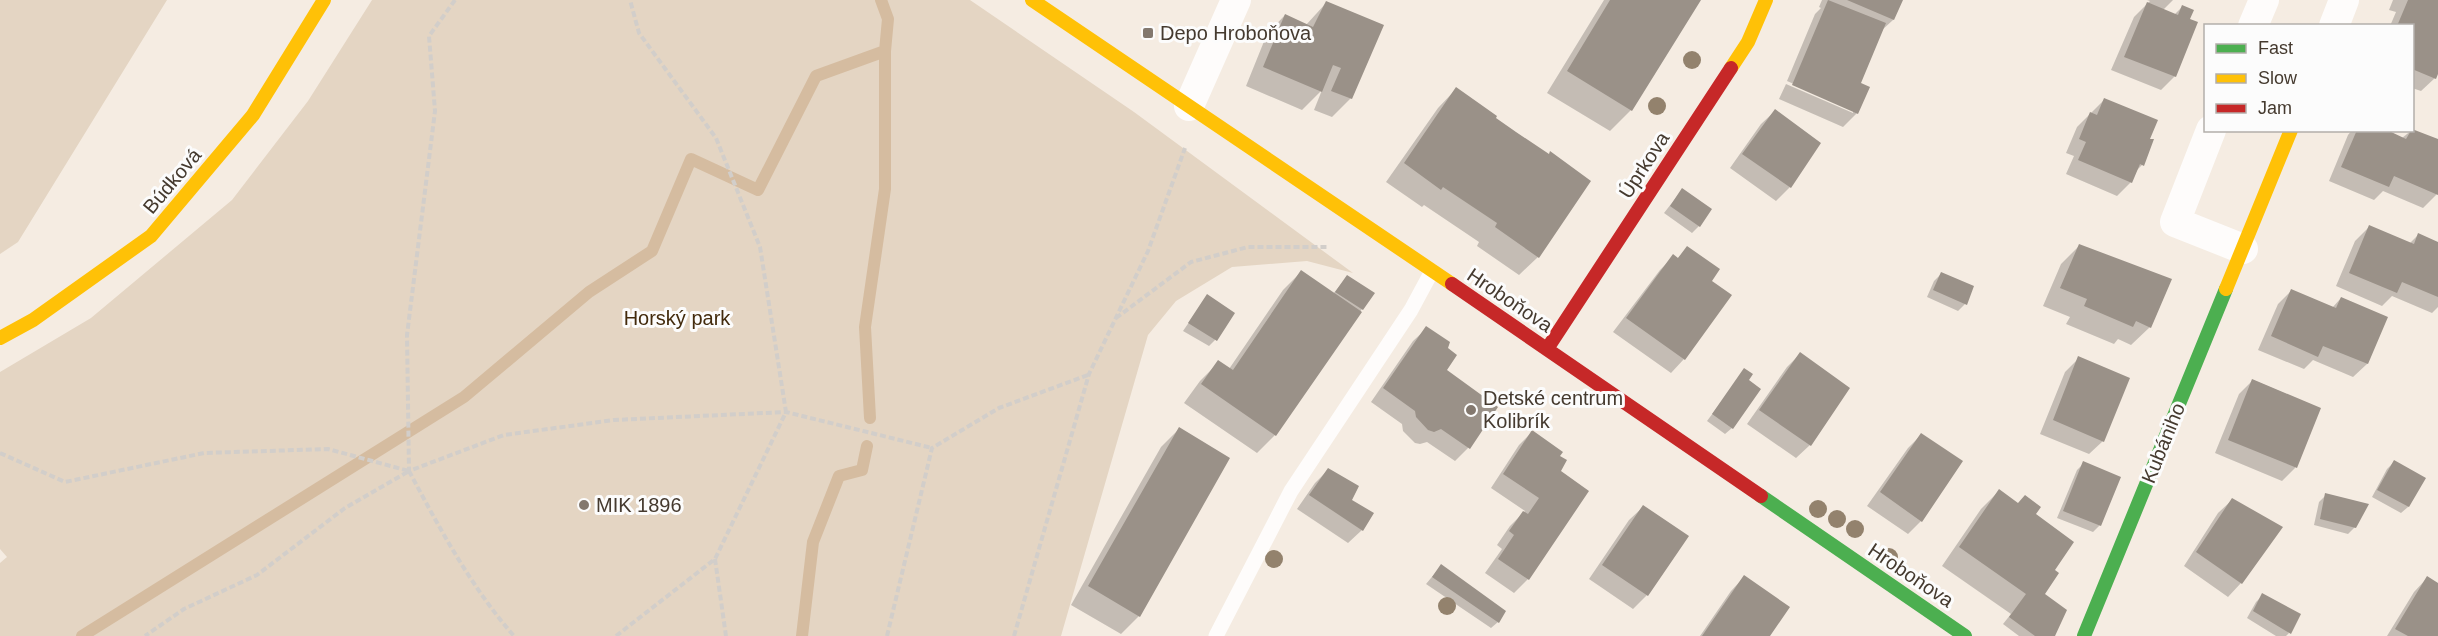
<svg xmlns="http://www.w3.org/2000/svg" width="2438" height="636" font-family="Helvetica,sans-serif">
<rect width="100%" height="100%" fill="#f5ece2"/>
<path fill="#e4d5c3" d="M0,0H167L18,242L0,254Z
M372,0H970L1134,112L1353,273L1307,261L1232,267L1176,301L1148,335L1061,636H0V563L7,557L0,549V372L91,318L232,200L308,101Z"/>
<path fill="#0003" d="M1604,0H1699L1631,110L1610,131L1547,93Z
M1822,0H1901L1893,20L1881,31L1859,84L1857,113L1843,127L1779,99L1786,84L1853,113V110L1787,81L1815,14L1821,8L1819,7Z
M2147,0H2173L2163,10L2174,15L2182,7L2175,76L2161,90L2111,70L2134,17L2150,1Z
M2393,0H2438V71L2435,78L2421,91L2412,88V26H2390L2396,12L2389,10Z
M1326,3L1351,98L1332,117L1314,110L1322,90L1302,110L1246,86L1267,34L1285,15L1306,25Z
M1456,89L1494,118L1589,182L1538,257L1519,275L1477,246L1479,242L1424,205L1422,207L1386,182L1438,108Z
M2104,100L2148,140L2142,165L2135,172L2131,182L2117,196L2066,174L2074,156L2066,153L2077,127Z
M1775,111L1819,143L1790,187L1776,201L1730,168L1761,124Z
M2352,130H2383L2402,138L2412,130L2438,141L2437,194L2423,208L2383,191L2374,200L2329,181L2348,135Z
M1682,190L1699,226L1692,233L1664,213Z
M2369,227L2409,244L2418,235L2438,243V307L2432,313L2392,296L2382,306L2336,286L2355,241Z
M2079,246L2150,327L2131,345L2118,339L2114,344L2066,324L2070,317L2043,306L2061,264Z
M1688,248L1710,282L1684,359L1671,373L1613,332L1660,270L1674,256L1677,259Z
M1301,272L1333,294L1347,277L1362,309L1275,435L1257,453L1184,403L1200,381L1219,362L1229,369L1283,290Z
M1941,274L1965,304L1958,311L1927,297L1934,281Z
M2291,291L2332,308L2341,298L2386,317L2367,364L2353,377L2313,360L2304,369L2258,350L2278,304Z
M1207,296L1215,340L1209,346L1183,331Z
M1427,328L1445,371L1496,407L1468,448L1455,461L1427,442L1420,444L1415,443L1403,431L1402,424L1371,402L1413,341Z
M1800,354L1810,445L1796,458L1747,424L1787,367Z
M2079,358L2103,441L2089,454L2040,434L2065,372Z
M1745,370L1732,428L1725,434L1707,421Z
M2253,380L2319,408L2295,468L2282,481L2215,453L2239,394Z
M1179,429L1139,616L1121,634L1071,605L1161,447Z
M1532,432L1558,457L1559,472L1587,491L1528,579L1514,593L1485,573L1502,549L1497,545L1510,526L1525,511L1491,488L1519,445Z
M1921,435V521L1908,534L1867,506L1908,448Z
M2394,462L2423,478L2408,507L2401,513L2372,497L2387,469Z
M2084,463L2100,525L2093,532L2057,518L2077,470Z
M1328,470L1350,500L1362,530L1348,543L1297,509L1315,483Z
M1999,491L2034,515L2053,570L2038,601L2054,636H2019L2003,624L2011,614L1942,566L1981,509Z
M2326,495L2355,527L2348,534L2314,525L2319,502Z
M2232,500L2241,583L2228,597L2184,566L2218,513Z
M1643,507L1687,537L1647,595L1633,609L1589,579L1629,520Z
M1441,566L1498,622L1491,628L1426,584Z
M1744,577L1768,636H1700L1731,591Z
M2427,578L2438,584V636H2387L2414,592Z
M2263,595L2289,633L2286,636H2276L2247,618L2256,602Z"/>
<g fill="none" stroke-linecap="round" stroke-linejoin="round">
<path stroke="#d5bca0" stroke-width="12" d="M870,418L865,327L885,189V51L888,19L881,0
M82,636L464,397L589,292L652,251L691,159L758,190L816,76L885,51
M802,636L813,542L839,476L862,470L867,446"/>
</g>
<path fill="#9a9188" d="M1610,0H1701L1632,111L1567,71Z
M1828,0L1886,23L1861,83L1870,87L1858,114L1792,85Z
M1847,0H1903L1894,20Z
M2408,0H2438V74L2436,79L2412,69V26H2397Z
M1326,1L1384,25L1352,99L1331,91L1341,68L1333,65L1322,92L1263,67L1285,14L1313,27Z
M2147,2L2178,15L2182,5L2194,10L2190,19L2198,22L2176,77L2124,57Z
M1456,87L1497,116L1496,118L1516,132L1549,154L1550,151L1591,181L1539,258L1495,227L1497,223L1443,187L1441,190L1404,163Z
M2104,98L2158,120L2150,139H2154L2144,166L2140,164L2132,183L2078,160L2086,142L2079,139L2090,112L2097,115Z
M1775,109L1821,143L1791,188L1742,154Z
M2412,129L2438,139V195L2394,176L2389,187L2341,167L2357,130H2387L2406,139Z
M1682,188L1712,209L1700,227L1670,206Z
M2369,225L2414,244L2418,233L2438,242V297L2402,282L2397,293L2349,273Z
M2079,244L2172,279L2151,328L2136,321L2133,327L2084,306L2087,299L2060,288Z
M1687,246L1720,269L1712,281L1732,295L1685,360L1626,318L1673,254L1678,258Z
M1301,270L1362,312L1276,436L1201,384L1218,360L1233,370Z
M1941,272L1974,286L1967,305L1933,290Z
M1347,275L1375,293L1363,310L1335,292Z
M2291,289L2336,308L2341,297L2388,317L2368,364L2323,346L2318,357L2271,336Z
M1207,294L1235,313L1217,341L1188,323Z
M1426,326L1450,342L1448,348L1457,355L1447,370L1498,407L1470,449L1441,429L1434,432L1428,430L1416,417L1415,411L1383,388Z
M1800,352L1850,388L1811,446L1759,410Z
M2078,356L2130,378L2104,442L2053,420Z
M1744,368L1753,374L1749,380L1761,389L1733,429L1712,414Z
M2252,379L2321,408L2297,468L2228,440Z
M1179,427L1230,458L1140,617L1088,586Z
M1532,430L1563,452L1560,456L1567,460L1561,471L1589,491L1529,580L1498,559L1514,535L1509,531L1523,511L1528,514L1539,498L1503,474Z
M1921,433L1963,461L1922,522L1880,492Z
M2394,460L2426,478L2409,507L2377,490Z
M2083,461L2121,477L2101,526L2063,511Z
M1328,468L1359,486L1352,500L1374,513L1363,531L1309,495Z
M1999,489L2018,503L2025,495L2041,507L2036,514L2074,542L2055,570L2059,573L2045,594L2067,610L2055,636H2035L2009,617L2026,594L1959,547Z
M2325,493L2369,504L2356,528L2320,519Z
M2232,498L2283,527L2242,584L2196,552Z
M1643,505L1689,536L1648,596L1602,565Z
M1441,564L1506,611L1499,623L1432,577Z
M1744,575L1790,607L1770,636H1702Z
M2427,576L2438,583V636H2408L2395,629Z
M2262,593L2301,614L2291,634L2253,611Z"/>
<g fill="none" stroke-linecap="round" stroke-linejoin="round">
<path stroke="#d2ceca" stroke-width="4" stroke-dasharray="6 3" stroke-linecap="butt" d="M455,0L429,36L435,111L407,335L409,471L504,435L614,420L786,412L932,448
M1116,318L1191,262L1248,247H1328
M0,453L65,482L204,453L328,449L409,471L345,508L257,575L184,609L145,636
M409,471C440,529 471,587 514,636
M715,559L726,636
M616,636L715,559L786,412L760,247L716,138L639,33L630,0
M887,636L932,448L999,408L1088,375
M1014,636L1089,374L1148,251L1185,148"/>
<path stroke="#fefcfb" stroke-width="15" d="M1216,636L1291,491L1411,310L1432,271"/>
<path stroke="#fefcfb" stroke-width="30" d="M2253,26L2264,0
M2334,26L2344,0
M1189,106L1236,0
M2211,130L2175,222L2243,249"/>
<path stroke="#4caf50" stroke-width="14" d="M1761,496L1965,636
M2084,636L2226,289"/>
<path stroke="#ffc107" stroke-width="14" d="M1032,0L1452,284
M1731,68L1748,42L1766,0
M2226,289L2291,130
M0,338L33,320L151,236L253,115L324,0"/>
<path stroke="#c62828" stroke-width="14" d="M1452,284L1761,496
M1547,349L1731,68"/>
</g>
<g fill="#93826d">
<circle cx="1692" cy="60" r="9"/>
<circle cx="1657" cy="106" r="9"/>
<circle cx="1818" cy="509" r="9"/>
<circle cx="1837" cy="519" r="9"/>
<circle cx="1855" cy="529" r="9"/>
<circle cx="1889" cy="557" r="9"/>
<circle cx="1274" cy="559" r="9"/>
<circle cx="1447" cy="606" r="9"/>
</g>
<g fill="#83786e" stroke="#fcfcfc" stroke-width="2">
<rect x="1142" y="27" width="12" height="12" rx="3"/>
<circle cx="1471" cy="410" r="6"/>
<circle cx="584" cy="505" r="6"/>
</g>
<g text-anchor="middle" stroke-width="6" stroke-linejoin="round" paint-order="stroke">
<g font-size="20" fill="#453a2f" stroke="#fcfcfc" text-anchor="start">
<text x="1160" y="40">Depo Hroboňova</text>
<text x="1483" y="405">Detské centrum<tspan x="1483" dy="23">Kolibrík</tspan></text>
<text x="596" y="512">MIK 1896</text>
</g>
<g font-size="20" fill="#453a2f" stroke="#fcfcfc">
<text transform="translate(1644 165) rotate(-57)" y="7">Úprkova</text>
<text transform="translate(172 181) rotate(-50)" y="7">Búdková</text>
<text transform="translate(1510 300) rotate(34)" y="7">Hroboňova</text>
<text transform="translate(2163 443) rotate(-68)" y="7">Kubániho</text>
<text transform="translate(1911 575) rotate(34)" y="7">Hroboňova</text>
</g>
<g font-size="20" fill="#432b0d" stroke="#fcfcfc">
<text x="677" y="325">Horský park</text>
</g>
</g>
<rect x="2204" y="24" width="210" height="108" fill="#fcfcfc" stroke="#b3aeaa" stroke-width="1.5"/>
<rect x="2216" y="44" width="30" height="9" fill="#4caf50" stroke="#b3aeaa" stroke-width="1.5"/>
<text x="2258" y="54" font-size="18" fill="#453a2f">Fast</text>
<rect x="2216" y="74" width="30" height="9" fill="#ffc107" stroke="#b3aeaa" stroke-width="1.5"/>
<text x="2258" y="84" font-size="18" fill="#453a2f">Slow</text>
<rect x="2216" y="104" width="30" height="9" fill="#c62828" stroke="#b3aeaa" stroke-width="1.5"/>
<text x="2258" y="114" font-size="18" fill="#453a2f">Jam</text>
</svg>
